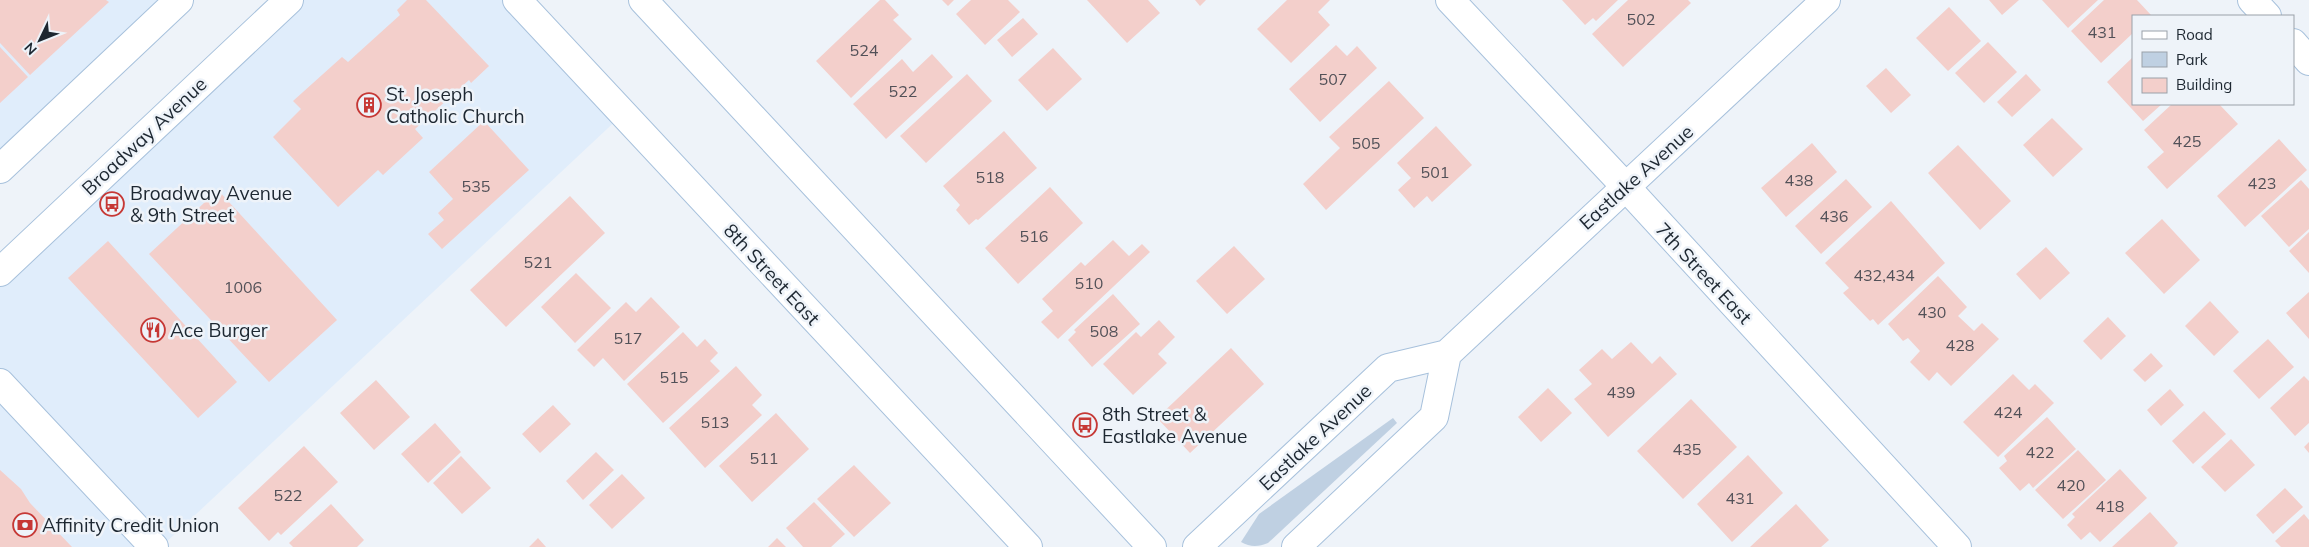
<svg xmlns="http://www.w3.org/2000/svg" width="2309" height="547" font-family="Mulish,sans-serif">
<rect width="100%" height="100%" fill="#eef3f9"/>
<path fill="#e0edfb" d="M0,0H178L0,168Z
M289,0H517L623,114L161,547H0V272Z"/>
<path fill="#bfd0e2" d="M1393,418L1397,423L1268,543C1258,547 1250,547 1241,542L1259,514Z"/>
<path fill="#f3cfcb" d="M0,0H106L109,2L30,75L0,43Z
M407,0H426L489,66L471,83L469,80L415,129L423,138L383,175L378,170L338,207L273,137L301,109L293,101L342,57L348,62L400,15L397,10Z
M880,0H885L899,15L893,20L912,39L851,98L816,61Z
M942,0H954L948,6Z
M971,0H1008L1020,12L985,45L956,14Z
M1087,0H1148L1160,13L1127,43Z
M1195,0H1206L1200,6Z
M1287,0H1330L1318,12L1330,25L1291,63L1257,29Z
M1562,0H1618L1596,21L1593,18L1585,25Z
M1628,0H1688L1691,3L1623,67L1592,34Z
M1989,0H2019L2002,15Z
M2042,0H2098L2068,28Z
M2104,0H2137L2151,15L2133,16V33L2101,63L2071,31Z
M1949,7L1981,41L1948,71L1916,38Z
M1023,18L1038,34L1012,57L997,40Z
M1988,42L2017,72L1984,103L1955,73Z
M1336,45L1347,56L1357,46L1377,68L1320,122L1289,89Z
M0,47L28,77L0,103Z
M1053,48L1082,79L1047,111L1018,80Z
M932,54L953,77L886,139L853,104L902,59L913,72Z
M2133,57V104H2162L2143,121L2107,82Z
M1886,68L1911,95L1891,113L1866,86Z
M967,74L992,101L926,163L900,136Z
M2026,74L2041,90L2012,117L1997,102Z
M1389,81L1424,118L1326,210L1303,184L1340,148L1329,137Z
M2172,104H2219L2238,124L2167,189L2147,167L2164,152L2144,130Z
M2052,118L2083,149L2053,177L2023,145Z
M484,121L529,170L442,249L428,234L444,220L438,213L453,199L429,172Z
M1436,126L1472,165L1432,202L1427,196L1414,208L1398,190L1411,178L1397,163Z
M1004,131L1037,168L978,220L976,219L969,225L956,210L960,205L943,186Z
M2279,139L2307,170L2245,227L2217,196Z
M1812,143L1837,172L1786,217L1761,188Z
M1958,145L2011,201L1980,230L1928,173Z
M1846,179L1872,207L1821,254L1795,226Z
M2301,180L2309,189V229L2289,247L2261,216Z
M1050,187L1083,223L1018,284L985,248Z
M218,190L337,320L269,382L149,254Z
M570,196L605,233L506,327L470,290Z
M1891,201L1945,263L1878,325L1873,319L1870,321L1843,293L1849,288L1825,263Z
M2162,219L2200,260L2164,294L2125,253Z
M2309,232V273L2289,251Z
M1113,240L1129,256L1142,244L1150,252L1058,339L1041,322L1053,311L1042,299L1081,262L1085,266Z
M108,241L237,382L198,418L68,278Z
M1234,246L1265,279L1227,314L1196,281Z
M2046,247L2070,273L2040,300L2016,274Z
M576,273L611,308L575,343L541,307Z
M1938,276L1967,307L1958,316L1974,331L1982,323L1999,339L1951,386L1937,372L1929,381L1910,362L1920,351L1908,338L1903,341L1888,324Z
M2309,292V339L2286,313Z
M1113,294L1140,324L1092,367L1068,340L1076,332L1074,330Z
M651,297L680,327L624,381L603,358L594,367L577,350L626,302L636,312Z
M2210,301L2239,332L2214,356L2185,326Z
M2108,317L2126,336L2101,360L2083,341Z
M1159,320L1175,337L1158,354L1167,363L1133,395L1103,364L1136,332L1141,337Z
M683,332L697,347L705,339L718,353L710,361L720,371L663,423L627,384Z
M2268,339L2294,367L2259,399L2233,371Z
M1631,342L1652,364L1660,356L1677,374L1608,437L1574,399L1592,384L1579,370L1602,349L1612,359Z
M1231,348L1264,384L1190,453L1157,418Z
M2151,353L2163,366L2145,382L2133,370Z
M736,366L762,395L752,405L762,415L705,468L669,428Z
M2013,374L2029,390L2035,384L2054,403L1998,457L1963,422Z
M2304,376L2309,381V423L2295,436L2270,408Z
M376,380L410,417L374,450L340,413Z
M1548,388L1572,413L1541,442L1518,417Z
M2170,389L2184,405L2161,426L2147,410Z
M1691,399L1737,447L1683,499L1637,451Z
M553,405L571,424L540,453L522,434Z
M2204,411L2226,434L2193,464L2172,441Z
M776,413L809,449L752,502L719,466Z
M2047,417L2076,449L2033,488L2029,483L2020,491L1999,468L2007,461L2004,456Z
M435,423L461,452L428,483L401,454Z
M2231,439L2255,465L2225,492L2201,467Z
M2309,442V453L2304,447Z
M304,446L338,482L281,535L278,532L269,541L238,508Z
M2078,450L2106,480L2063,519L2035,490Z
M596,452L614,470L583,500L566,481Z
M1748,455L1783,493L1732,542L1697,504Z
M461,456L491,488L462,514L433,483Z
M854,465L891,503L854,537L817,499Z
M2120,469L2147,498L2100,542L2090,532L2081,540L2067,525L2075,517L2072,514Z
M0,470L21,489L30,503L72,547H0Z
M622,474L645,498L612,529L589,505Z
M2285,488L2303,507L2273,534L2256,515Z
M814,502L845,534L831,547H803L786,528Z
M331,504L364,540L357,547H293L289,543Z
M1796,504L1829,540L1821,547H1750Z
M2150,512L2178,543L2174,547H2112Z
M2304,514L2309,520V547H2281L2275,541Z
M538,538L546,547H529Z
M777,538L786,547H768Z"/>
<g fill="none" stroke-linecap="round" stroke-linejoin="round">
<g stroke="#a7c1dc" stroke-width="30">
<path id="street" d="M1450,0L1625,186L1957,547
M2252,0L2267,16
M2293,43L2309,61
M0,383L154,547
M1197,547L1388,368L1447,354L1826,0
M1296,547L1434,417L1447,354"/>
</g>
<g stroke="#a7c1dc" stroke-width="30">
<path id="secondary" d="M517,0L1028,547
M643,0L1152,547
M0,169L179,0
M0,272L289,0"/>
</g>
<use href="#street" stroke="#fff" stroke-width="28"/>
<use href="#secondary" stroke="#fff" stroke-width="28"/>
</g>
<defs>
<g id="building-ring" transform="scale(1.25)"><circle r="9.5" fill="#eef3f9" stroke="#c63835" stroke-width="1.5"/><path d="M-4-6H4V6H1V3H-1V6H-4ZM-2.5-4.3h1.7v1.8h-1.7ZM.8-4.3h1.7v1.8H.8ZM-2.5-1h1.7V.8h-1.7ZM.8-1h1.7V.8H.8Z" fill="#c63835"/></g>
<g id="bus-ring" transform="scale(1.25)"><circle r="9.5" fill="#eef3f9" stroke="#c63835" stroke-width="1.5"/><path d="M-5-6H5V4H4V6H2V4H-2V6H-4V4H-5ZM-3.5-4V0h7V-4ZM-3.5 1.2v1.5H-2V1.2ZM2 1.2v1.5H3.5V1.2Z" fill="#c63835"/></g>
<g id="restaurant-ring" transform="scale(1.25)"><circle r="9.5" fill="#eef3f9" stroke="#c63835" stroke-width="1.5"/><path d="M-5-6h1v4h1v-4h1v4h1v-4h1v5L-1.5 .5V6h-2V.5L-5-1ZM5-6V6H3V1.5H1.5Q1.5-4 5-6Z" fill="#c63835"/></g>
<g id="bank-ring" transform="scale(1.25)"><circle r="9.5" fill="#eef3f9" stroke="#c63835" stroke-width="1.5"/><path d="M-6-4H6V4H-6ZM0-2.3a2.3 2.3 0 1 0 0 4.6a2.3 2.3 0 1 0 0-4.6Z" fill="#c63835"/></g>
</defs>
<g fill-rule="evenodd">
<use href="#building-ring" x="369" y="105"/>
<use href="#bus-ring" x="112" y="204"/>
<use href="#restaurant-ring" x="153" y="330"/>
<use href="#bus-ring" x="1085" y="425"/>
<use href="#bank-ring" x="25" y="525"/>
</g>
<g text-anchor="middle" stroke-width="5" stroke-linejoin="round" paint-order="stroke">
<g font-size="16" fill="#525158">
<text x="1641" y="25">502</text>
<text x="2102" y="38">431</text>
<text x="864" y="56">524</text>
<text x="1333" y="85">507</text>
<text x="903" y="97">522</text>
<text x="2187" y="147">425</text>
<text x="1366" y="149">505</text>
<text x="1435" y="178">501</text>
<text x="990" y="183">518</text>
<text x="1799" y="186">438</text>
<text x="2262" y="189">423</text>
<text x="476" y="192">535</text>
<text x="1834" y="222">436</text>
<text x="1034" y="242">516</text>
<text x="538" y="268">521</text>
<text x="1884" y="281">432,434</text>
<text x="1089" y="289">510</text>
<text x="243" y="293">1006</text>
<text x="1932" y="318">430</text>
<text x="1104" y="337">508</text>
<text x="628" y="344">517</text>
<text x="1960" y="351">428</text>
<text x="674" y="383">515</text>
<text x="1621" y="398">439</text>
<text x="2008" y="418">424</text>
<text x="715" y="428">513</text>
<text x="1687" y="455">435</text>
<text x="2040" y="458">422</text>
<text x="764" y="464">511</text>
<text x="2071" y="491">420</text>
<text x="288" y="501">522</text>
<text x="1740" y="504">431</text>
<text x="2110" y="512">418</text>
</g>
<g font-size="19" fill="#1d2731" stroke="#eef3f9" text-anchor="start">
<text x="386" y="101">St. Joseph<tspan x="386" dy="22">Catholic Church</tspan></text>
<text x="130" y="200">Broadway Avenue<tspan x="130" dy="22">&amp; 9th Street</tspan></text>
<text x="170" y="337">Ace Burger</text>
<text x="1102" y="421">8th Street &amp;<tspan x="1102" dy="22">Eastlake Avenue</tspan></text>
<text x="42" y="532">Affinity Credit Union</text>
</g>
<g font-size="19" fill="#1d2731" stroke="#eef3f9">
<text transform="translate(144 136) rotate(-43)" y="7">Broadway Avenue</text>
<text transform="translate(1636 177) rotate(-42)" y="7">Eastlake Avenue</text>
<text transform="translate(1704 273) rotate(47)" y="7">7th Street East</text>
<text transform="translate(772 274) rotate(47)" y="7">8th Street East</text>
<text transform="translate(1315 437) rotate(-43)" y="7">Eastlake Avenue</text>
</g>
</g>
<rect x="2132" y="15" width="162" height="90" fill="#eef3f9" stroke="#9aa1a9"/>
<rect x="2142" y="31" width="25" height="8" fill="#ffffff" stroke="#9aa1a9"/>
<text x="2176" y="40" font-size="15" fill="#1d2731">Road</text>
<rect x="2142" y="52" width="25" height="15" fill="#bfd0e2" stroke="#9aa1a9"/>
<text x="2176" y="65" font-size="15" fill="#1d2731">Park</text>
<rect x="2142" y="78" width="25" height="15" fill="#f3cfcb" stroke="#9aa1a9"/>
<text x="2176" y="90" font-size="15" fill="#1d2731">Building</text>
<g transform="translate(40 40) rotate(227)" stroke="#eef3f9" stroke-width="4" paint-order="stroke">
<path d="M0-4L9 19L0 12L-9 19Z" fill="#1d2731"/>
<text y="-8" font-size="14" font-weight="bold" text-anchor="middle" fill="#1d2731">N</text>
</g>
</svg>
